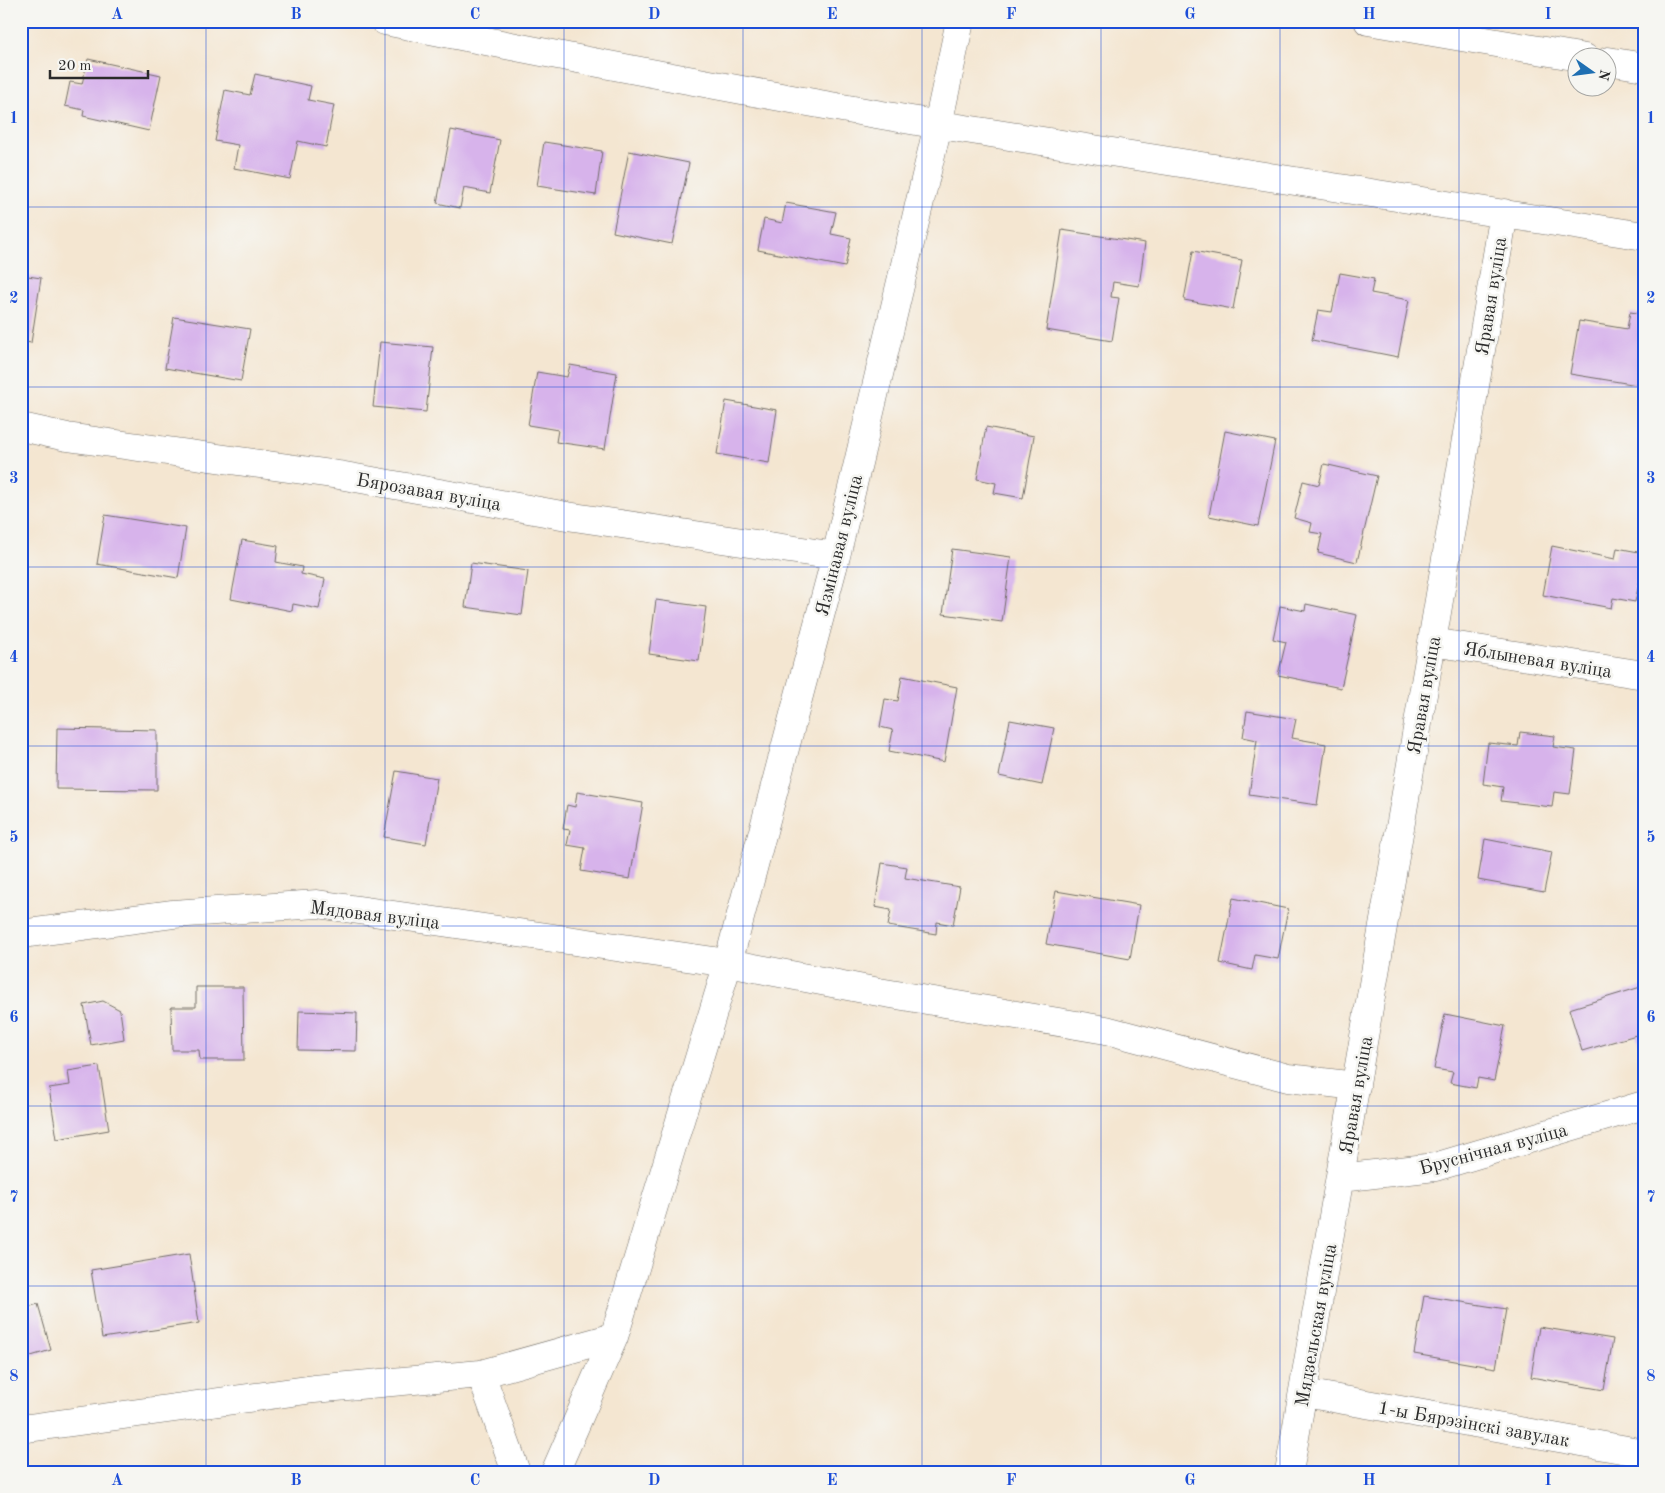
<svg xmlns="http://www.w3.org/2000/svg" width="1665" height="1493" font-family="'Old Standard TT',serif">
<rect width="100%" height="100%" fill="#f6f6f2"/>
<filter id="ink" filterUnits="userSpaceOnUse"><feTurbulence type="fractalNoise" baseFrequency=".02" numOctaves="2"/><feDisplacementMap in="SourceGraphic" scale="10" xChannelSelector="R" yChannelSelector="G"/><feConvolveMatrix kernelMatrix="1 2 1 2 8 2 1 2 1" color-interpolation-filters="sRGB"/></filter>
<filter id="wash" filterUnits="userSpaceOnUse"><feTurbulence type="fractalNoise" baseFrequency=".0096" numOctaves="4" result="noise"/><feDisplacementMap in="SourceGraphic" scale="20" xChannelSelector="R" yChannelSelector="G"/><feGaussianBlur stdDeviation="1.12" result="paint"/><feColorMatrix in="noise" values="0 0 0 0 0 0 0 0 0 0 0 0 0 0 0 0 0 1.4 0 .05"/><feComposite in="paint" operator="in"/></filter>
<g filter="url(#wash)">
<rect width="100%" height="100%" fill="#f4e6d1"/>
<g id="blocks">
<path fill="#d7b3eb" d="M88,59L161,75L149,131L83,116L84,110L65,106L70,82L82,84Z
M255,74L311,86L308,100L334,105L326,147L298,141L290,179L234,168L238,145L215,141L225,90L250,95Z
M451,130L500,140L490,193L464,188L460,208L437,203Z
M544,142L602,151L596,195L537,186Z
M629,151L689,163L672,244L613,232Z
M786,203L836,212L831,234L851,238L845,267L758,250L764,219L782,223Z
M1062,230L1145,243L1139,286L1113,282L1111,297L1119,298L1112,341L1046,330Z
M1193,251L1242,260L1233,309L1184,300Z
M1340,273L1374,279L1371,293L1409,300L1398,357L1312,340L1318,310L1332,312Z
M21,275L41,278L31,343L21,341Z
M1630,312L1644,314V386L1570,374L1579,321L1627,329Z
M174,317L250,329L241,381L165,368Z
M380,342L433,347L426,412L373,407Z
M570,365L617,373L605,449L556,442L558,430L528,425L537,372L567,377Z
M726,401L777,410L769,463L717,454Z
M986,427L1034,436L1023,498L994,493L996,483L977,479Z
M1225,431L1275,441L1258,526L1209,516Z
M1324,464L1377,476L1357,562L1318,553L1322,534L1310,532L1312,523L1294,518L1303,481L1319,485Z
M105,515L186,528L178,578L97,564Z
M242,540L278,546L276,562L302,567L301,574L325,579L319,609L293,604L292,611L231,599Z
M1552,546L1615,559L1617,548L1644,553V561L1635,602L1613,598L1611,608L1543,595Z
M952,549L1011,557L1002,622L943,614Z
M471,563L528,571L522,615L465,607Z
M656,600L706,607L699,661L649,654Z
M1306,604L1357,615L1341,688L1278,675L1286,642L1273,639L1280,606L1305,611Z
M902,676L957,687L944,762L889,751L893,730L880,727L885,699L898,701Z
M1247,711L1296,719L1292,738L1326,744L1317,805L1249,795L1257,740L1243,737Z
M1010,720L1054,728L1042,785L999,776Z
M57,728L157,730V790L56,789Z
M1520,732L1555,736L1553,747L1576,750L1570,794L1554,792L1552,807L1501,801L1503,787L1483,784L1488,743L1518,746Z
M1643,760H1644V783L1639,782Z
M396,771L437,778L426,844L384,837Z
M577,792L643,803L630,879L581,871L585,848L567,845L570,830L563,829L567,805L575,807Z
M1485,839L1552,852L1544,892L1478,880Z
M882,863L907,867L905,878L960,887L953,925L937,922L936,934L888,926L891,910L875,907Z
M1056,891L1139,905L1130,959L1046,944Z
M1233,898L1288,909L1278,959L1255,955L1252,970L1220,963Z
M1644,986V1049L1641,1050L1636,1035L1582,1051L1569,1009Z
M196,987H243L244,1060H200L199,1050H172L171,1007H196Z
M103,1001L120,1010L124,1039L91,1045L84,1005Z
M299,1011L357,1013L356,1051L298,1050Z
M1445,1014L1505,1026L1494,1081L1478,1078L1476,1088L1450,1083L1453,1072L1434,1069Z
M99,1066L109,1130L57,1139L49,1088L70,1085L68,1071Z
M189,1254L199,1323L102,1338L91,1270Z
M1424,1296L1506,1309L1496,1368L1414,1354Z
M38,1304L51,1350L21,1359V1309Z
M1539,1327L1613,1339L1604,1390L1531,1377Z"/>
</g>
</g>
<g filter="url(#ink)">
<use href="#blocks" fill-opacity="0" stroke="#716c65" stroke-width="1"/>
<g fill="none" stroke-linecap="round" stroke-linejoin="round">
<g stroke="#716c65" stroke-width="29">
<path id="minor" d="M385,21C570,58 755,94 940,125C1175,163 1410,197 1644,236
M21,427L67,437L339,475L567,516L836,556
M1432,642L1644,675
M21,934L173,914L317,904L728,963L879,992L1106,1030L1288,1078L1356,1086
M1340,1178L1435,1167L1644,1105
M481,1374L516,1472
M1304,1393L1644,1453
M21,1429L314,1389L481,1374L614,1337
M555,1472L614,1337L728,963L836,556L938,125L960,21
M1289,1472L1432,642L1504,213"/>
</g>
<g stroke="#716c65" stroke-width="29">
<path id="tertiary" d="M1368,21L1585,58
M1608,61L1644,67"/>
</g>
<use href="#minor" stroke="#fff" stroke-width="28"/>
<use href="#tertiary" stroke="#fff" stroke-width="28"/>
</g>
</g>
<path fill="none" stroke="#1d4ed8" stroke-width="1" stroke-opacity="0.55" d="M206,21V1472M385,21V1472M564,21V1472M743,21V1472M922,21V1472M1101,21V1472M1280,21V1472M1459,21V1472M21,207H1644M21,387H1644M21,567H1644M21,746H1644M21,926H1644M21,1106H1644M21,1286H1644"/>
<g text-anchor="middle" stroke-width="5" stroke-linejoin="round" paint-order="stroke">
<g font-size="19" fill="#2b2b2b" stroke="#f6f6f2">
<text transform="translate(1490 296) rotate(-81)" y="7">Яравая вуліца</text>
<text transform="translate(429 491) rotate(10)" y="7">Бярозавая вуліца</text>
<text transform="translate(838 545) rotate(-76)" y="7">Язмінавая вуліца</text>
<text transform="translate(1538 659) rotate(9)" y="7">Яблыневая вуліца</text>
<text transform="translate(1423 695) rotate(-80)" y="7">Яравая вуліца</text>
<text transform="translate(375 914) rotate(7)" y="7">Мядовая вуліца</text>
<text transform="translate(1355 1095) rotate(-80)" y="7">Яравая вуліца</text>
<text transform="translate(1493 1148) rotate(-15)" y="7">Бруснічная вуліца</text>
<text transform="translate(1315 1325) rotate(-80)" y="7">Мядзельская вуліца</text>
<text transform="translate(1474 1423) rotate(10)" y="7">1-ы Бярэзінскі завулак</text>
</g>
</g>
<rect width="1665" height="1493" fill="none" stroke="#f6f6f2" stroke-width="55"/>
<g transform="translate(1592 72) rotate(104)"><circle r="24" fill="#f6f6f2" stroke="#a5a5a2"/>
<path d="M0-4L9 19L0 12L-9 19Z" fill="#1f6fb2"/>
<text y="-8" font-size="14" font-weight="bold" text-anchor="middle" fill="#2b2b2b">N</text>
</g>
<path d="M50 70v8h98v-8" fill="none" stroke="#2b2b2b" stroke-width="2.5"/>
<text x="58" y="70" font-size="15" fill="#2b2b2b" stroke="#f6f6f2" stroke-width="4" paint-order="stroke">20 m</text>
<rect x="28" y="28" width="1610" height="1438" fill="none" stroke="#1d4ed8" stroke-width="2"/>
<g font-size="16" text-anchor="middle" font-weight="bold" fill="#1d4ed8">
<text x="117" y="19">A</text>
<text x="296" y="19">B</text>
<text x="475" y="19">C</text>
<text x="654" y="19">D</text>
<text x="832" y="19">E</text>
<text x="1011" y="19">F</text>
<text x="1190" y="19">G</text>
<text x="1369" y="19">H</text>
<text x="1548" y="19">I</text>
<text x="14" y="123">1</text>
<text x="1651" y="123">1</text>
<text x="14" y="303">2</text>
<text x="1651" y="303">2</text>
<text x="14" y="483">3</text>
<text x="1651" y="483">3</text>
<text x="14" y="662">4</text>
<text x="1651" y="662">4</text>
<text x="14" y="842">5</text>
<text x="1651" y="842">5</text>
<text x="14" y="1022">6</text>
<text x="1651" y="1022">6</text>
<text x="14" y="1202">7</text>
<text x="1651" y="1202">7</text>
<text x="14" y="1381">8</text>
<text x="1651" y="1381">8</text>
<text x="117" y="1485">A</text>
<text x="296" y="1485">B</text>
<text x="475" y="1485">C</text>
<text x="654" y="1485">D</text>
<text x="832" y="1485">E</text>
<text x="1011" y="1485">F</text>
<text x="1190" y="1485">G</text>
<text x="1369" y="1485">H</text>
<text x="1548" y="1485">I</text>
</g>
</svg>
